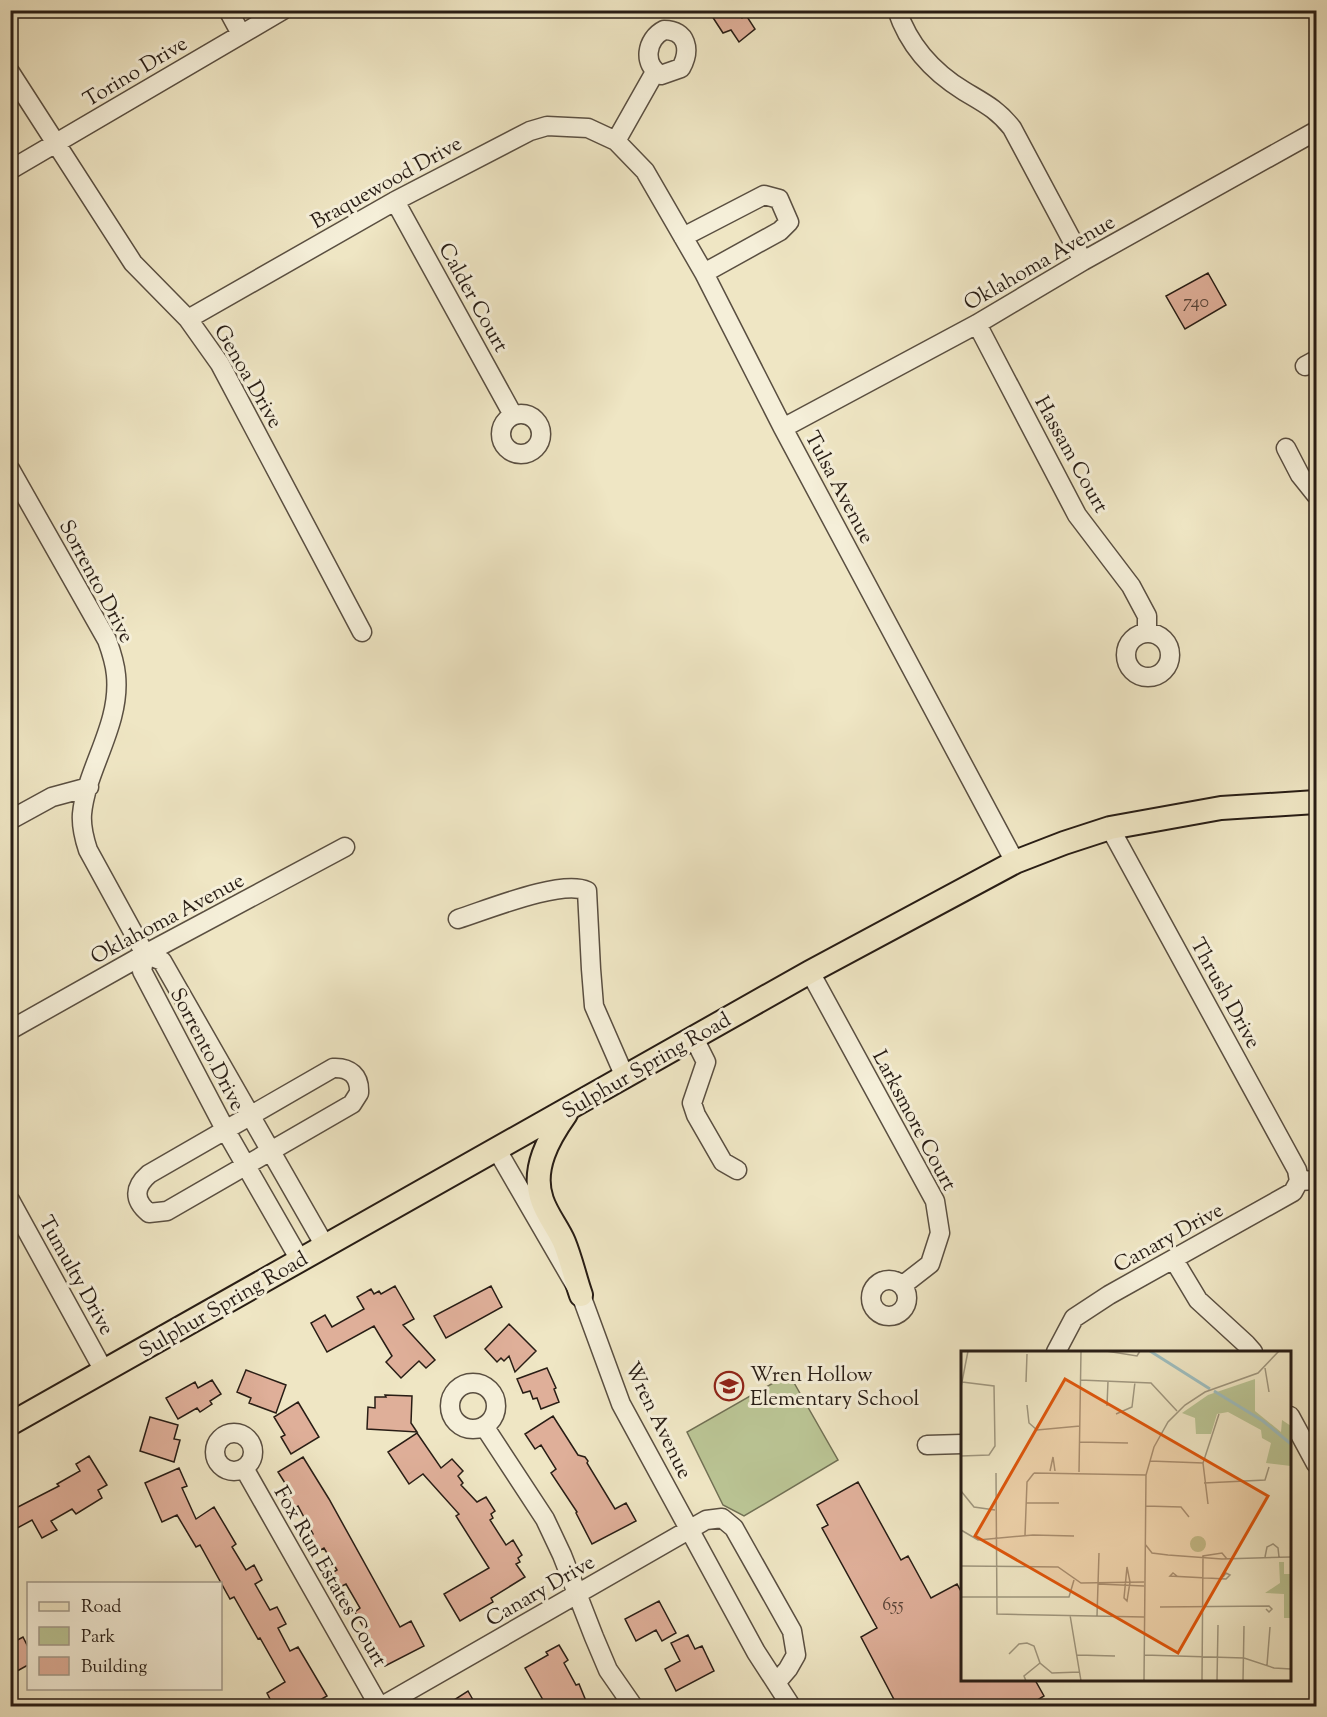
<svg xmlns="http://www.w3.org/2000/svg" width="1327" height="1717" font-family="'Sorts Mill Goudy',serif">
<rect width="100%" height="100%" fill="#efe6c4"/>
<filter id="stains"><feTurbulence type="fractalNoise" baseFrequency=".00333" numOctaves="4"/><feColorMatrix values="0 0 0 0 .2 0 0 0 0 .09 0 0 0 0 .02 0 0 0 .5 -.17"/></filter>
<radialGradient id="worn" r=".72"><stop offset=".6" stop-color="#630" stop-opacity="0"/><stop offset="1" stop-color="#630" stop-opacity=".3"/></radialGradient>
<path fill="#bac494" stroke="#717054" stroke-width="1.5" d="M789,1374L838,1460L744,1516L723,1505L687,1432Z"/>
<path fill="#dfaf99" stroke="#281d15" stroke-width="1.5" d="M708,10H737L742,18L746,15L755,29L739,42L731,30L723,33Z
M1208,273L1226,305L1185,329L1166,296Z
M395,1286L414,1319L403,1325L435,1360L426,1368L419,1361L401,1378L386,1362L392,1356L374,1326L327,1352L311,1323L325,1315L332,1327L364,1309L357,1297L371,1289L374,1294L379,1291L381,1294Z
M491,1286L502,1307L446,1338L434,1316Z
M509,1324L536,1351L515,1372L509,1356L504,1361L501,1358L497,1362L485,1349Z
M547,1368L556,1388L554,1389L559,1402L541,1409L537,1398L533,1399L530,1391L523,1393L517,1379Z
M246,1370L286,1385L276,1413L249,1403L251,1398L237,1392Z
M212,1380L221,1394L210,1401L212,1404L200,1412L197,1408L178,1419L166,1398L195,1382L198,1388Z
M385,1395L412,1396L411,1423L417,1432L367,1429L368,1407L375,1408V1397H386Z
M298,1402L319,1437L291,1454L281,1437L285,1435L274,1417Z
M553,1416L578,1455L585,1457L588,1461L587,1463L615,1509L626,1503L636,1521L592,1544L576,1513L577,1512L551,1473L556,1469L541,1445L535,1449L525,1434Z
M150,1417L178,1425L174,1439L180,1440L174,1462L140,1451Z
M417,1433L441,1468L452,1459L463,1471L458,1476L463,1483L461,1485L477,1502L486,1497L495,1511L491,1514L493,1518L490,1520L506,1545L513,1540L522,1555L518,1558L520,1562L516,1564L525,1577L491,1598L493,1602L460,1621L444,1594L489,1568L456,1516L459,1514L423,1474L409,1484L388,1452Z
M89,1456L107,1485L98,1490L102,1498L76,1514L72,1509L51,1521L57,1530L42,1538L32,1520L10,1532V1511L59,1486L57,1484L80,1471L76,1464Z
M303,1457L329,1499L400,1627L411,1621L424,1646L385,1666L355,1612L360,1608L346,1584L340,1587L332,1573L337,1570L324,1548L319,1551L311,1535L313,1534L298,1506L295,1508L286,1493L290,1491L278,1472Z
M179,1468L187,1486L182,1488L196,1519L214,1507L236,1544L232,1547L246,1570L254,1565L262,1580L255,1584L270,1610L277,1607L286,1624L278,1628L290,1651L298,1647L327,1696L308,1707H274L267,1693L285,1682L260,1638L258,1639L234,1597L230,1599L200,1545L196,1547L177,1515L162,1522L145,1483Z
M858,1482L901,1560L908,1556L931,1598L957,1584L963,1595V1680H1035L1044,1696L1031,1704V1707H898L861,1637L877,1628L822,1528L828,1525L817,1505Z
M659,1601L676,1633L662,1641L656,1630L636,1641L625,1619Z
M688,1635L695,1649L702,1646L714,1671L676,1691L665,1669L680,1661L671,1643Z
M23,1637L28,1647V1665L10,1675V1644Z
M559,1645L568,1660L564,1663L576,1685L579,1684L586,1701L574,1707H547L525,1668L548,1655L546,1652Z
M468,1691L477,1707H443Z"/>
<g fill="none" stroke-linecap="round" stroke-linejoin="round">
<g stroke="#5a4f41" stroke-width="21">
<path id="minor" d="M228,10L241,34
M897,10C909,46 933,72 964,91C984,103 997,109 1012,128L1083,261
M664,30C687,30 691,50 681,68L661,75C642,65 646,39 664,30Z
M10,72L133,263L188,319L220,364L362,632
M616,141L655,72
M10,170L283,10
M395,201L513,415
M683,237L764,195L779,199L789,222L780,231L704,273
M188,319L395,201L530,131L547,126L588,128L616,141L645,171L704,273L783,428L1015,862
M977,324L1077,515L1131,586L1147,616V633
M1305,366L1316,360
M501 434a20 20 0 1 1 40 0a20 20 0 1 1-40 0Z
M783,428L977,324L1083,261L1316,131
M1286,448L1300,475L1316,495
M10,469L107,640C111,651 115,663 116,675C121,725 86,769 82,814C81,827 84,838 88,850L145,954L162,961L325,1246
M1126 655a22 22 0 1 1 44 0a22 22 0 1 1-44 0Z
M10,820L52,797L89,787
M1110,828L1297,1170L1299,1181
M458,919C487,910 561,879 587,891L591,969L594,1006L625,1077
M145,954L142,971L226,1131L300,1260
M810,972L935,1201L940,1233L930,1264L903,1285
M10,1030L145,954L345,847
M694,1038L706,1062L692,1103L696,1115L723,1162L737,1170
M333,1068C350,1067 360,1076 359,1093L352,1104L167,1211L149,1213C133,1200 134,1187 149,1174Z
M497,1150L581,1295L621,1404L756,1652L791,1706
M10,1200L104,1371
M1174,1260L1198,1300L1246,1344L1253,1352
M871 1298a18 18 0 1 1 36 0a18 18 0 1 1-36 0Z
M1056,1352L1074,1318L1109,1295L1293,1192L1299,1181L1316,1180
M450 1406a23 23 0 1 1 46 0a23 23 0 1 1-46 0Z
M1290,1416L1316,1464
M484,1426L545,1519L562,1555L594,1637L608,1670L633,1706
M215 1452a19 19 0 1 1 38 0a19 19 0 1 1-38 0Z
M927,1445L962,1444
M244,1468L379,1706
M382,1706L706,1520L722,1518L734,1528L792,1631L796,1655L788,1669L776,1683"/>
</g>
<g stroke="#281d15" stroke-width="26">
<path id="major" d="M566,1114C549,1138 531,1169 542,1200C547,1215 558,1228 564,1242C571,1259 575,1278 581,1295
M10,1424L810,972L1015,862L1064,843L1110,828L1221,808L1316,802"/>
</g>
<use href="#minor" stroke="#f5efd9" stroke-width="18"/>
<use href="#major" stroke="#efe6c4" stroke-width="22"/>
</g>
<defs>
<g id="school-ring" transform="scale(1.5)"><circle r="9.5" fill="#f5efd9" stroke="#8f2418" stroke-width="1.5"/><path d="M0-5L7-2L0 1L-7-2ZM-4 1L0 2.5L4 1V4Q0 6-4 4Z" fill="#8f2418"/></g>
</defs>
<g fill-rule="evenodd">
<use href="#school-ring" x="729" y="1386"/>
</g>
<g text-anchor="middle" stroke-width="6" stroke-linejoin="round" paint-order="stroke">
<g font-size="18" fill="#564236">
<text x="1196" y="307">740</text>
<text x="893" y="1610">655</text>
</g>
<g font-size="21" fill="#281d15" stroke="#f5efd9">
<text transform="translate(135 71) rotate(-31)" y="7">Torino Drive</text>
<text transform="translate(386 182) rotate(-29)" y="7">Braquewood Drive</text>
<text transform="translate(1039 262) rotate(-30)" y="7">Oklahoma Avenue</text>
<text transform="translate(474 297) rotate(61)" y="7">Calder Court</text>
<text transform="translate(249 376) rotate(60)" y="7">Genoa Drive</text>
<text transform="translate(1072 454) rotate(61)" y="7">Hassam Court</text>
<text transform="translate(840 487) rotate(62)" y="7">Tulsa Avenue</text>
<text transform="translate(97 581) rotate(62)" y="7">Sorrento Drive</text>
<text transform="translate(167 918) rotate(-28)" y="7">Oklahoma Avenue</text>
<text transform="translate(1226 993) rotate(61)" y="7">Thrush Drive</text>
<text transform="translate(208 1049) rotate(62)" y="7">Sorrento Drive</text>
<text transform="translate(646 1065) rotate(-30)" y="7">Sulphur Spring Road</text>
<text transform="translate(915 1120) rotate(62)" y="7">Larksmore Court</text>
<text transform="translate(1168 1237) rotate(-29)" y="7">Canary Drive</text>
<text transform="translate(77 1275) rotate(61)" y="7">Tumulty Drive</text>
<text transform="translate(223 1304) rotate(-30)" y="7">Sulphur Spring Road</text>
<text transform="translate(659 1420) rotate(64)" y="7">Wren Avenue</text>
<text transform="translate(331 1576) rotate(60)" y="7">Fox Run Estates Court</text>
<text transform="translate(540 1590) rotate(-30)" y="7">Canary Drive</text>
</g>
<g font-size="21" fill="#281d15" stroke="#f5efd9" text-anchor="start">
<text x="750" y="1381">Wren Hollow<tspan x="750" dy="24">Elementary School</tspan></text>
</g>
</g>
<g transform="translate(961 1351)">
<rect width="330" height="330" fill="#efe6c4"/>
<path d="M294,28V60L320,81L321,69L330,75V115L305,112L310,92L301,87L300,79L267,61L256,63L250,83H235L234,67L221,62L247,44ZM229 193a8 8 0 1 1 16 0a8 8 0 1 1-16 0ZM318,211H323V223H330V267H323V243L304,242L319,232Z" fill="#bac494"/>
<path fill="none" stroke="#9ebdbe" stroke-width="3" d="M189,0L249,38M253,40L302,70L330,93"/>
<path fill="none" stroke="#9f967e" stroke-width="1.5" d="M97,0H117M145,0L176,5L179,0M304,17L308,41M119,29L190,32L216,60M65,31L66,3M0,36L7,0M66,54L68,72L76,79L119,75M146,55L147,30M155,63L171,56L174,31M119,91L167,92M0,105L28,104L34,95L33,35L1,31M189,110L242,112M89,120L92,106L94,120M118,121L120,0M35,122L36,263L183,266M73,122L185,124M243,132L304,129L308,116M0,140L13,156L34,159M65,152H98M247,153L242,112L258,63M184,155L220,156L228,166M0,179L17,189L72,184L113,185M64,184L66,131L73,122M184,193L191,202L207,204M207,204L261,208L330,206M304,206L306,196L312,193L317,197L318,206M0,215L97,216L120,232L183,231M166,216L169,231L166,250L163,247ZM216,225L212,222L209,225L265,228L269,224L265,222L262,226M137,233L183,235M0,246H108L113,229M204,256H199L308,255L311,258L308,261L305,258M109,264L120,330M136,265L138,202M48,303L58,293L66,292L73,295L79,312L91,322L119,321M116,304L154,305M183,304L283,307L313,317L330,318M306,314L309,276M65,330L63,325L79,312M183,330L185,124L193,96L207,71L224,54L244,41L297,22L318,0M241,330L242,205L261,202L266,208M256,330L257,274M282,330L283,275"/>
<path fill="#de560c" fill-opacity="0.15" stroke="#de560c" stroke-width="3" d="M104,28L307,145L217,302L14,185Z"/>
<rect width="330" height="330" fill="none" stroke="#281d15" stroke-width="3"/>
</g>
<rect width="1327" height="1717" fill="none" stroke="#efe6c4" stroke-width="36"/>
<rect x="12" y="12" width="1303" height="1693" fill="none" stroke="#281d15" stroke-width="3"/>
<rect x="18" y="18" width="1291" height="1681" fill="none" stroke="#281d15" stroke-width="1.5"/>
<rect x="27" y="1582" width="195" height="108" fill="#f5efd9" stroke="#a39b8b" stroke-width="1.5"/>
<rect x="39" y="1602" width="30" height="9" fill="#efe6c4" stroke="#a39b8b" stroke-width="1.5"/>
<text x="81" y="1612" font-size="18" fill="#281d15">Road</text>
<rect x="39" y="1627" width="30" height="18" fill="#bac494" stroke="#a39b8b" stroke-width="1.5"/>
<text x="81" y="1642" font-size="18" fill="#281d15">Park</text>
<rect x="39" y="1657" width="30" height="18" fill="#dfaf99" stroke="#a39b8b" stroke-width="1.5"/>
<text x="81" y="1672" font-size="18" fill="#281d15">Building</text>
<rect width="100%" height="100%" filter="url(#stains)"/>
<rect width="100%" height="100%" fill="url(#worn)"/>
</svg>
